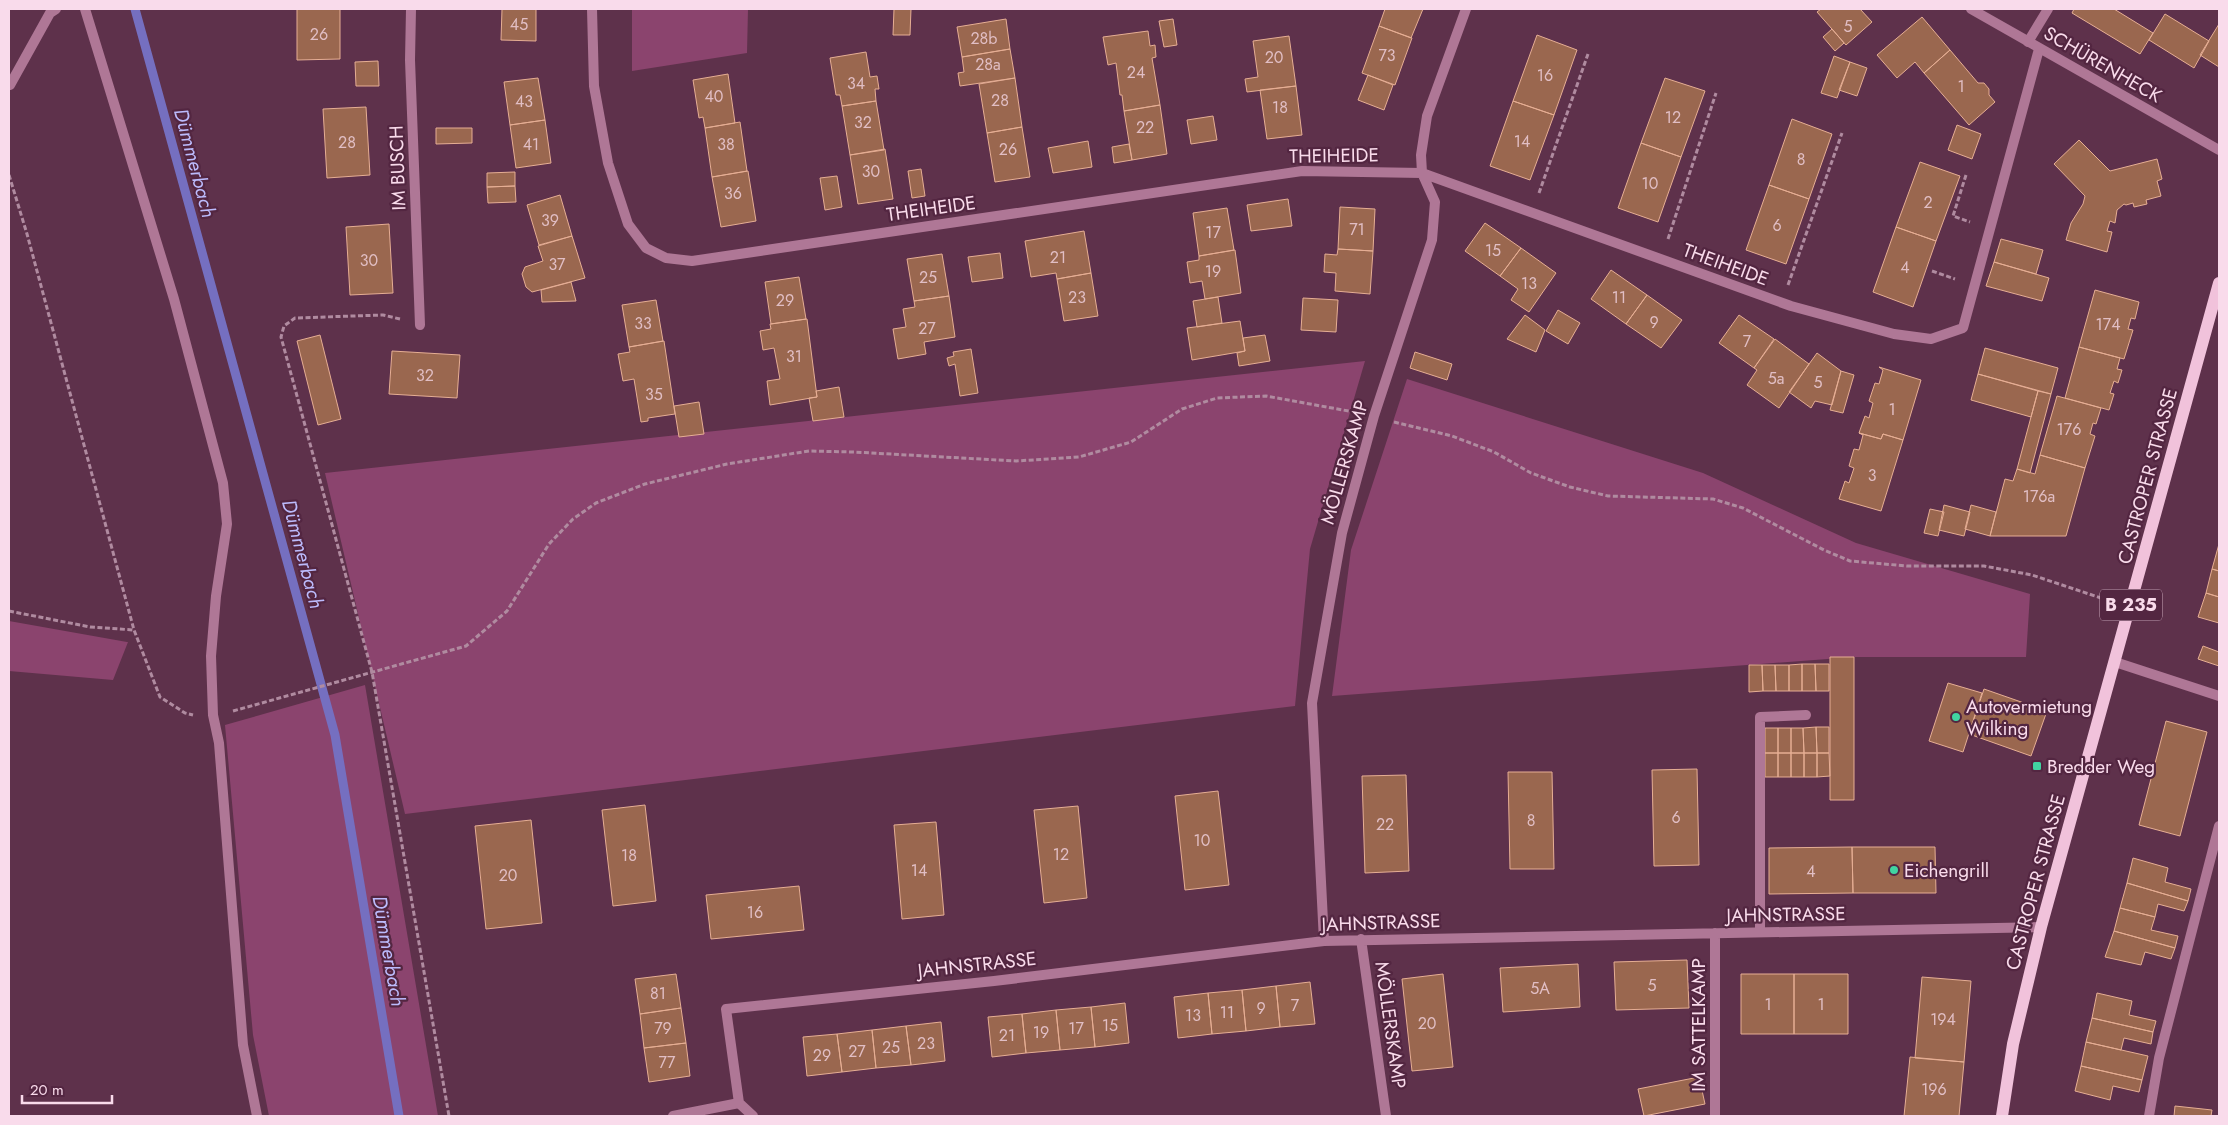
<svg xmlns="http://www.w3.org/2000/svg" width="2228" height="1125" font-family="Jost,sans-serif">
<rect width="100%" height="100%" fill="#5e314b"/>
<path fill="#8b446e" d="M632,9H748L747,53L632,71Z
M1365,361L1310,549L1295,706L405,814L325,473Z
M1407,379L1703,473L1856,543L2030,594L2026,657H1854L1332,696L1351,550Z
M9,621L127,642H128L113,680L9,671Z
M365,685L438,1116H269L253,1035L225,725Z"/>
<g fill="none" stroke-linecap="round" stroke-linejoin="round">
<path stroke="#756fc0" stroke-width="9" d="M135,9L335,735L399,1116"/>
</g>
<path fill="#9a674f" stroke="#e6ae94" d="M297,9H340V59L297,60Z
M502,9H536V41L501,40Z
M894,9H911L910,35H893Z
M1385,9H1423L1411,38L1379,26Z
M1821,9H1860L1872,22L1846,45L1817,12Z
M2074,9H2114L2153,33L2140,54L2072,13Z
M2165,14L2209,41L2194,68L2149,40Z
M1922,17L1950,50L1924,73L1915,62L1897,78L1877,55Z
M1006,19L1010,49L962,57L957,27Z
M1173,19L1177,45L1164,47L1159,21Z
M2219,24V67L2200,55Z
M1379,26L1412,38L1395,85L1362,73Z
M1832,29L1844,43L1835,51L1823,37Z
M1148,31L1150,46L1155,45L1156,57L1152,58L1160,105L1124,111L1122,95H1120L1116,63L1108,65L1103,37Z
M1537,35L1577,50L1554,115L1513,101Z
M1289,36L1296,86L1247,92L1245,79L1258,77L1253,41Z
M1010,49L1015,78L960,86L958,73L964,72L962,57Z
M1950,50L1978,83H1984L1989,89V95L1995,102L1969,125L1924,73Z
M866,52L870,77L877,76L879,89H875L876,101L842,106L840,95H836L830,58Z
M1834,56L1850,62L1837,98L1821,93Z
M378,61L379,86H356L355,62Z
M1850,62L1867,68L1857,96L1839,90Z
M728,74L735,123L705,128L703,117L699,118L693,80Z
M1368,75L1393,85L1384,110L1358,100Z
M538,78L545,120L510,125L504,82Z
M1015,78L1022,127L987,133L979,84Z
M1665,78L1705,91L1681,157L1641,143Z
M1296,86L1302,135L1267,139L1260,90Z
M876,101L884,150L850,155L842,106Z
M1513,101L1554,115L1530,180L1490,166Z
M1160,105L1167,154L1132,160L1124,111Z
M366,107L370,175L327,178L323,109Z
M1213,116L1217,140L1191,144L1187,120Z
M1792,119L1832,134L1809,199L1769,185Z
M545,120L551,163L516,168L510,125Z
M740,122L747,171L712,177L705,128Z
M1957,125L1981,134L1972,159L1948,150Z
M1022,127L1030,177L995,182L987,133Z
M436,128H472V143L436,144Z
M2079,140L2110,171L2157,159L2162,179L2157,181L2161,196L2146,200L2147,204L2134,207L2133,203L2126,205L2124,204L2117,210L2115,223L2110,221L2107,231L2112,232L2107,252L2066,240L2071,223L2083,204L2085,196L2054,164Z
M1088,141L1092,167L1053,173L1048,148Z
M1641,143L1681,157L1658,222L1618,208Z
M1129,144L1132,160L1114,163L1112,147Z
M885,149L893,199L858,204L850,155Z
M1920,162L1960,176L1936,241L1896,227Z
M921,169L925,196L912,198L908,171Z
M748,171L756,221L721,227L712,177Z
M515,172V186L487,187V173Z
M837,176L842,207L825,210L820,178Z
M1769,185L1809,199L1786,264L1746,250Z
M515,186L516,202L488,203L487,187Z
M560,195L572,236L539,245L527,205Z
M1288,199L1292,226L1251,231L1247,205Z
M1340,207L1375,209L1373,251L1338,249Z
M1227,208L1234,250L1199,256L1193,213Z
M1485,223L1521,248L1500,276L1465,251Z
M389,224L393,293L350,295L346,227Z
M1896,227L1936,241L1913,307L1873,292Z
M1084,231L1091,273L1057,279L1056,273L1031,277L1025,241Z
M572,236L585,278L532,292L526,287L522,274L525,267L543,261L538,246Z
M2001,239L2043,250L2036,274L1994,262Z
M1521,248L1556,273L1529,312L1511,300L1518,289L1500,276Z
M1338,249L1373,251L1370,294L1335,291L1336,273L1324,272L1325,254L1337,255Z
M1235,250L1241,293L1205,299L1202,281L1190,283L1187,262L1199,260V256Z
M1000,253L1003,278L972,282L968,257Z
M942,254L949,296L914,301L907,259Z
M1994,262L2049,278L2042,301L1986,286Z
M1611,270L1647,295L1626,324L1591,299Z
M1091,273L1098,316L1064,321L1057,279Z
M799,277L806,319L771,324L765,282Z
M571,282L576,301L542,302L541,290Z
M2095,290L2139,302L2135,319L2131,318L2128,329L2133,330L2124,359L2079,347Z
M1647,295L1682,320L1661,348L1626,324Z
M949,296L955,337L924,342L926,354L898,359L893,329L906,327L903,309L915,307L914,301Z
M1218,297L1222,323L1197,327L1193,301Z
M1303,298L1338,300L1336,332L1301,330Z
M656,300L663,341L629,347L622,305Z
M1558,310L1580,323L1568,344L1546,331Z
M1525,315L1545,330L1536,352L1507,339Z
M1739,315L1774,339L1754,368L1719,343Z
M807,319L817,397L770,405L767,381L780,379L774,348L763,350L760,331L771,329L770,324Z
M1240,321L1245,351L1192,360L1187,328Z
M320,335L341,419L318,425L297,341Z
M1265,335L1270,361L1239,366L1237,353L1245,351L1243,338Z
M1775,339L1809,364L1779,408L1747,385L1757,370L1754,368Z
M664,341L675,414L648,418V421L641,422L634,379L623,381L618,354L630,352L629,347Z
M2079,347L2120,358L2117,369L2122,370L2118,383L2114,381L2110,393L2114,394L2109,410L2065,398Z
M1985,348L2058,368L2051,394L1978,374Z
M971,349L978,393L960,396L955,364L949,366L947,358L954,356L953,352Z
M392,351L460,355L457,398L389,394Z
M1415,352L1452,364L1447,380L1410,368Z
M1817,353L1841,371L1832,405L1815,401L1811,408L1789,392Z
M1879,367L1921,380L1903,440L1883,434L1881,439L1859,433L1865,416L1869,418L1873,403L1869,401L1875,383L1879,384L1883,370Z
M1841,371L1854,375L1843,413L1830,410Z
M1978,374L2038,391L2031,417L1971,400Z
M839,387L844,417L813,421L809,398L817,397L816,391Z
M2038,391L2051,394L2030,473L2017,469Z
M2057,396L2101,408L2096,424L2093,423L2090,434L2095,436L2085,468L2040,455Z
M699,402L704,434L679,437L674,406Z
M1859,433L1881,439L1883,434L1903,440L1881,511L1839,499L1845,481L1849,483L1854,468L1849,466L1854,449L1859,450L1863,435Z
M2040,455L2085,468L2066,536H1990L2005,479L2013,481L2017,469L2035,474Z
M1944,505L1970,512L1964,536L1939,530Z
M1971,505L1996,512L1990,536L1965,529Z
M1930,509L1944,512L1938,536L1924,533Z
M2219,544V571L2212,569Z
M2212,569L2219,571V597L2206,593Z
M2206,593L2219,597V623L2198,617Z
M2203,646L2219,652V666L2198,659Z
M1830,657H1854V800H1830Z
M1802,664V691H1789V665Z
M1802,664H1815L1816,691H1802Z
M1815,664H1829V691H1816Z
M1749,665H1762L1763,691L1749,692Z
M1762,665H1775L1776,691H1763Z
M1775,665H1789V691H1776Z
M1948,683L1982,693L1963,752L1929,741Z
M1984,689L2047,711L2031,756L1969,734Z
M2166,721L2207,732L2180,836L2139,825Z
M1816,727H1829V753H1817Z
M1816,727L1817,753H1804L1803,728Z
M1765,728H1778V753H1765Z
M1778,728H1791V753H1778Z
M1791,728H1803L1804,753H1791Z
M1765,753H1778V777H1765Z
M1778,753H1791V777H1778Z
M1791,753H1804V777H1791Z
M1804,753H1817V777H1804Z
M1817,753H1829L1830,776L1817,777Z
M1697,769L1699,865L1654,866L1652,770Z
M1508,772H1552L1554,869H1510Z
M1406,775L1409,871L1365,873L1362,776Z
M1218,791L1229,885L1185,890L1175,796Z
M645,805L656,901L613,906L602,810Z
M1078,806L1087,898L1044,903L1034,810Z
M531,820L542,923L486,929L475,826Z
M936,822L944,915L902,919L894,825Z
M1852,847H1935L1936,893H1853Z
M1852,847L1853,893L1769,894V848Z
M2133,858L2168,868L2165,882L2191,889L2188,901L2127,883Z
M2127,883L2188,901L2184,911L2158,904L2155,917L2120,908Z
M799,886L804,930L711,939L706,895Z
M2120,908L2155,917L2151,930L2178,936L2175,948L2114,931Z
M2114,931L2175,948L2171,959L2145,952L2141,965L2105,957Z
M1687,960L1689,1008L1616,1010L1614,962Z
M1578,964L1580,1007L1503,1012L1500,968Z
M676,974L681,1008L640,1014L635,979Z
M1443,974L1453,1067L1412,1071L1402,979Z
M1741,974H1794V1034H1741Z
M1794,974H1848V1034H1794Z
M1922,977L1971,981L1964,1062L1915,1058Z
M1310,982L1315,1024L1280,1027L1276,986Z
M1276,986L1280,1027L1246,1031L1242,990Z
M1242,990L1246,1031L1212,1034L1208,993Z
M1208,993L1212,1034L1178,1038L1174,997Z
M2097,993L2132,1001L2129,1015L2156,1021L2153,1032L2092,1018Z
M1125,1003L1129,1043L1095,1047L1091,1007Z
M1091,1007L1095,1047L1060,1050L1056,1010Z
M681,1008L686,1043L644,1048L640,1014Z
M1056,1010L1060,1050L1026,1053L1022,1014Z
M1022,1014L1026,1053L992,1057L988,1017Z
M2092,1018L2153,1032L2151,1044L2124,1038L2121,1050L2086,1042Z
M941,1022L945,1061L911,1065L906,1026Z
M906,1026L911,1065L876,1068L872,1030Z
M872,1030L876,1068L842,1072L837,1034Z
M837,1034L842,1072L807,1076L803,1037Z
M2086,1042L2148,1056L2142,1080L2081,1066Z
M686,1043L690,1076L649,1082L644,1048Z
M1910,1057L1964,1062L1959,1116H1904Z
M2081,1066L2142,1080L2139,1092L2113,1086L2110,1100L2075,1091Z
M1699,1077L1705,1104L1644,1116L1638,1089Z
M2175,1106L2212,1110L2211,1116H2174Z"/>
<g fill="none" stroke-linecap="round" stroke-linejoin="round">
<path stroke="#b08ba0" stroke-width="3" stroke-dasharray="5 2.5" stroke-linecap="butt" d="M9,175L27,234L134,630L160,697L185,713L193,715
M1966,175L1953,216L1970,222
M1539,193L1588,54
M1668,239L1716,93
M1932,271L1955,279
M1788,285L1842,133
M400,319L383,315L295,318L284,326L281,337L372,672L449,1116
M1394,422L1452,436L1494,452L1531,473L1570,487L1608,496L1713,499L1743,508L1824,550L1850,561L1907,566H1984L2032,575L2110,601
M9,611L90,627L134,630
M233,711L466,646L507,611L549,544L573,519L596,503L645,484L727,464L809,451L854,452L1016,461L1079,457L1131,442L1182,409L1217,398L1266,396L1354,412"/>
<path stroke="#af7796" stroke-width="10" d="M85,9L174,299L223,483L227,524L216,596L211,656L213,715L219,743L243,1045L257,1116
M2028,42L2048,9
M10,85L50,13L56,9
M1760,932V717L1806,715
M673,1116L739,1103
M2149,1116L2159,1058L2219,826"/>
<path stroke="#af7796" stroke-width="10" d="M411,9L410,60L420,325
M592,9L594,86L608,163L628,224L646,248L666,258L692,261L1302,171L1422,173L1791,306L1894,334L1931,339L1963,328L2039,49
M1971,9L2219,150
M2115,662L2219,696
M1715,933V1116
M1361,939L1386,1116
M1324,941L1312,703L1342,533L1374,416L1432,240L1435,202L1422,173L1421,155L1427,116L1466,9
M753,1116L739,1103L726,1009L994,981L1324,941L2041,927"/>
<path stroke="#f1c2db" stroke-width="12" d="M2002,1116L2013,1044L2041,927L2219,283"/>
</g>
<g fill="#41d4a1" stroke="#532641" stroke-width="2">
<circle cx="1956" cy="717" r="5"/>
<rect x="2032" y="761" width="10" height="10" rx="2.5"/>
<circle cx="1894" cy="870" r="5"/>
</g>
<g text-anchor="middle" stroke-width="4.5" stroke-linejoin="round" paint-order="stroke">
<g font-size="16" fill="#e1bec4">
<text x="519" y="30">45</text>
<text x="1848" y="32">5</text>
<text x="319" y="40">26</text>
<text x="984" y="44">28b</text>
<text x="1387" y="61">73</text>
<text x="1274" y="63">20</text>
<text x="988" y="70">28a</text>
<text x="1136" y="78">24</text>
<text x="1545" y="81">16</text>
<text x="856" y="89">34</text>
<text x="1961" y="92">1</text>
<text x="714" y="102">40</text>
<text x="1000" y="106">28</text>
<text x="524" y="107">43</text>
<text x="1280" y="113">18</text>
<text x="1673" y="123">12</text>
<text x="863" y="128">32</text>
<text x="1145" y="133">22</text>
<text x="1522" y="147">14</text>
<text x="347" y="148">28</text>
<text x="531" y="150">41</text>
<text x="726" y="150">38</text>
<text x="1008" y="155">26</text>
<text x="1801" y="165">8</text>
<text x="871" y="177">30</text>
<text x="1650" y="189">10</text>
<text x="733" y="199">36</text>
<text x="1928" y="208">2</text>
<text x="550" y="226">39</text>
<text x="1777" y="231">6</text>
<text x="1357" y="235">71</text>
<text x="1213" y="238">17</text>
<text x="1493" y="256">15</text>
<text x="1058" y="263">21</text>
<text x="369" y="266">30</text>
<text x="557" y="270">37</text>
<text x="1905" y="273">4</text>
<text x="1213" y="277">19</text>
<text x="928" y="283">25</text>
<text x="1529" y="289">13</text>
<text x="1077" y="303">23</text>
<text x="1619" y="303">11</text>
<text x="785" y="306">29</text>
<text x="1654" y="328">9</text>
<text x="643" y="329">33</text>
<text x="2108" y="330">174</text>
<text x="927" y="334">27</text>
<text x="1747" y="347">7</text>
<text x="794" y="362">31</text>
<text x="425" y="381">32</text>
<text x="1776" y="384">5a</text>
<text x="1818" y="388">5</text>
<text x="654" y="400">35</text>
<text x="1892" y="415">1</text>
<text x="2069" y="435">176</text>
<text x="1872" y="481">3</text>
<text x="2039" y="502">176a</text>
<text x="1676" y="823">6</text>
<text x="1531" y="826">8</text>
<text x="1385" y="830">22</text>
<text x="1202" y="846">10</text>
<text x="1061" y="860">12</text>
<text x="629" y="861">18</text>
<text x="919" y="876">14</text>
<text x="1811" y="877">4</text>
<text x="508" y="881">20</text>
<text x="755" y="918">16</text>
<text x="1652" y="991">5</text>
<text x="1540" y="994">5A</text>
<text x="658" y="999">81</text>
<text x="1768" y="1010">1</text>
<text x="1821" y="1010">1</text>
<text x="1295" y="1011">7</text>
<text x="1261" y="1014">9</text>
<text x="1227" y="1018">11</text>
<text x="1193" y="1021">13</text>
<text x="1943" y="1025">194</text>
<text x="1427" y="1029">20</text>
<text x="1110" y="1031">15</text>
<text x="663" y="1034">79</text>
<text x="1076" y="1034">17</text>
<text x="1041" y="1038">19</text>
<text x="1007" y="1041">21</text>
<text x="926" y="1049">23</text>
<text x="891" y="1053">25</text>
<text x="857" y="1057">27</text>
<text x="822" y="1061">29</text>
<text x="667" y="1068">77</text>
<text x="1934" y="1095">196</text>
</g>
<rect fill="#532641" stroke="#c7a5b8" stroke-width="1" x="2100" y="589.5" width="62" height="31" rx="4"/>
<g font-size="18" font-weight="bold" fill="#f9dbeb">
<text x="2131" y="611">B 235</text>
</g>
<g font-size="19" fill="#f9dbeb" stroke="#532641">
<text transform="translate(2103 64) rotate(30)" y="7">SCHÜRENHECK</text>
<text transform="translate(1334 155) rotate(-1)" y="7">THEIHEIDE</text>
<text transform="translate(397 168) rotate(-92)" y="7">IM BUSCH</text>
<text transform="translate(931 208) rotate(-8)" y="7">THEIHEIDE</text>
<text transform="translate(1726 264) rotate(20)" y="7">THEIHEIDE</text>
<text transform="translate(1344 462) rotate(-74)" y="7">MÖLLERSKAMP</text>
<text transform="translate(2147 476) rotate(-75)" y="7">CASTROPER STRASSE</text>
<text transform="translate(2035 882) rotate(-75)" y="7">CASTROPER STRASSE</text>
<text transform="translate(1786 914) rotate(-1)" y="7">JAHNSTRASSE</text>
<text transform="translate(1381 922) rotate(-2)" y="7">JAHNSTRASSE</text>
<text transform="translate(977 964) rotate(-6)" y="7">JAHNSTRASSE</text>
<text transform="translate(1391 1025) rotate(82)" y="7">MÖLLERSKAMP</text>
<text transform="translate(1698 1025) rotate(-90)" y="7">IM SATTELKAMP</text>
</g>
<g font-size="19" fill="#f9dbeb" stroke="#532641" text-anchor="start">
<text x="1966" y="713">Autovermietung<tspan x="1966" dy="22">Wilking</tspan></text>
<text x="2047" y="773">Bredder Weg</text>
<text x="1904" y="877">Eichengrill</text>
</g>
<g font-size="20" font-style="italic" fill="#bcbbfc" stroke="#532641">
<text transform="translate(195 163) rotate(75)" y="7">Dümmerbach</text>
<text transform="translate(303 554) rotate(75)" y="7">Dümmerbach</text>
<text transform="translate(389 951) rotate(80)" y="7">Dümmerbach</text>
</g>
</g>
<rect width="2228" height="1125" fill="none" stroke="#f9dbeb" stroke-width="20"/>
<path d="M22 1095v8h90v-8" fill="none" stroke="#f9dbeb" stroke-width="2.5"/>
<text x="30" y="1095" font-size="15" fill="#f9dbeb" stroke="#532641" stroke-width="4" paint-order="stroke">20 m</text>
</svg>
